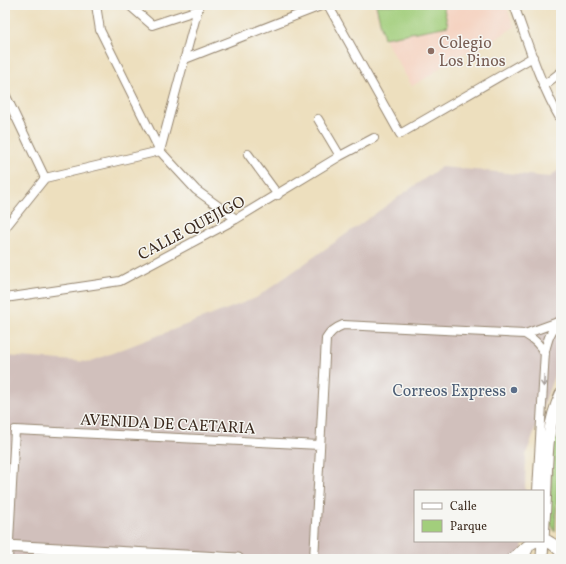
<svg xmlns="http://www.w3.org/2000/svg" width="566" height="564" font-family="Vollkorn,serif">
<rect width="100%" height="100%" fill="#f6f6f2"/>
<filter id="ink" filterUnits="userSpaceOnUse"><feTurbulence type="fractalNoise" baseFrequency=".025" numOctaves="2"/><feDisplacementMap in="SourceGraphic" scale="8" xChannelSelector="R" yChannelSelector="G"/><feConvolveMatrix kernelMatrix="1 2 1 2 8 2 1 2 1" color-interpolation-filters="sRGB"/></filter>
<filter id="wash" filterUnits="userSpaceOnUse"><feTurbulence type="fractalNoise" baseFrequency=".012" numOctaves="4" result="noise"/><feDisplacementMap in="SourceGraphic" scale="16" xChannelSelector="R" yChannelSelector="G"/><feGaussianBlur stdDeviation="0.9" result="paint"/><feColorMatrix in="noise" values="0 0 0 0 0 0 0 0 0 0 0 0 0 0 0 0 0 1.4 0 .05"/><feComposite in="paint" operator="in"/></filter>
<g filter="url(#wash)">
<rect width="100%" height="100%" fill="#eddfbe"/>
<path fill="#f5d3c1" d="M374,5H506L514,27L490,43L451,59L431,75L412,86L384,38Z"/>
<path fill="#d1c0bc" d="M441,167L550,177L561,168V356L526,455L525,491H415V541H523L522,559H5V356L89,362L256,298Z"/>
<path fill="#a2ce7c" stroke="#6e7c4d" d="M376,5H443L448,26L384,38Z
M561,403V454L558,477L555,532L549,520L554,425Z"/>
</g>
<g filter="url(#ink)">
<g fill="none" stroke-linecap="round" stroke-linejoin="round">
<g stroke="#94846e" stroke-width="10">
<path id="street" d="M96,5L100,30L160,151L196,190L236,219
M129,5L152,25L198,10
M328,5L400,134L533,57
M514,5C528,44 540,84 561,120
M185,59L323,5
M543,86L561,72
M5,94L45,178
M318,119L340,156
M160,151L199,5
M248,154L278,195
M5,228L45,178L160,151
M5,298L120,281L236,219L340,156L374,138
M525,334C535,340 539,344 545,354
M537,491L545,351C548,339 550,332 558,322
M8,559L15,430L320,445
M314,559L326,339C330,332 335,328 343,325L525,334L558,322
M524,559L530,546"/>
</g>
<g stroke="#94846e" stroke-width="13">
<path id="secondary" d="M543,539C551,542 555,545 561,552
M5,546L238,559
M512,559L530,544L536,541
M542,559C543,534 545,510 546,485C547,453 547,424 561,394"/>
</g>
<use href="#street" stroke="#fff" stroke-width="8"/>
<use href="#secondary" stroke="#fff" stroke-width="11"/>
</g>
<defs><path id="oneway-shaft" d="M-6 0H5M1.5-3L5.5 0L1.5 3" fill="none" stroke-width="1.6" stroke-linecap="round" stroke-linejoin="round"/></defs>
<use stroke="#a79f9a" href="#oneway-shaft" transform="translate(544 381) rotate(93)"/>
</g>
<circle fill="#8d6e63" stroke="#f6f6f2" stroke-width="1.5" cx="431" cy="51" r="4"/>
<circle fill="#5c6f8a" stroke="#f6f6f2" stroke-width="1.5" cx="514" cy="390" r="4"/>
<g text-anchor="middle" stroke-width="3" stroke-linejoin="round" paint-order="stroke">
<g font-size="16" fill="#785e54" stroke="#f6f6f2" text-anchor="start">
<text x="439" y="48">Colegio<tspan x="439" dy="18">Los Pinos</tspan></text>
</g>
<g font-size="16" fill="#3b2a1e" stroke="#f6f6f2">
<text transform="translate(191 227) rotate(-28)" y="6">CALLE QUEJIGO</text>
<text transform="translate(168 423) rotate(3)" y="6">AVENIDA DE CAETARIA</text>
</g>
<g font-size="16" fill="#4e5e75" stroke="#f6f6f2" text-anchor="end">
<text x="506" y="396">Correos Express</text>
</g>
</g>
<rect width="566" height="564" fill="none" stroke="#f6f6f2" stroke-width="20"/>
<rect x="414" y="490" width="130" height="52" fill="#f6f6f2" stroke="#aba49d"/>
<rect x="422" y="503" width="20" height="6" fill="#ffffff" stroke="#aba49d"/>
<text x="450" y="510" font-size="12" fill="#3b2a1e">Calle</text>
<rect x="422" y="520" width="20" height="12" fill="#a2ce7c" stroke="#aba49d"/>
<text x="450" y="530" font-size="12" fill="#3b2a1e">Parque</text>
</svg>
